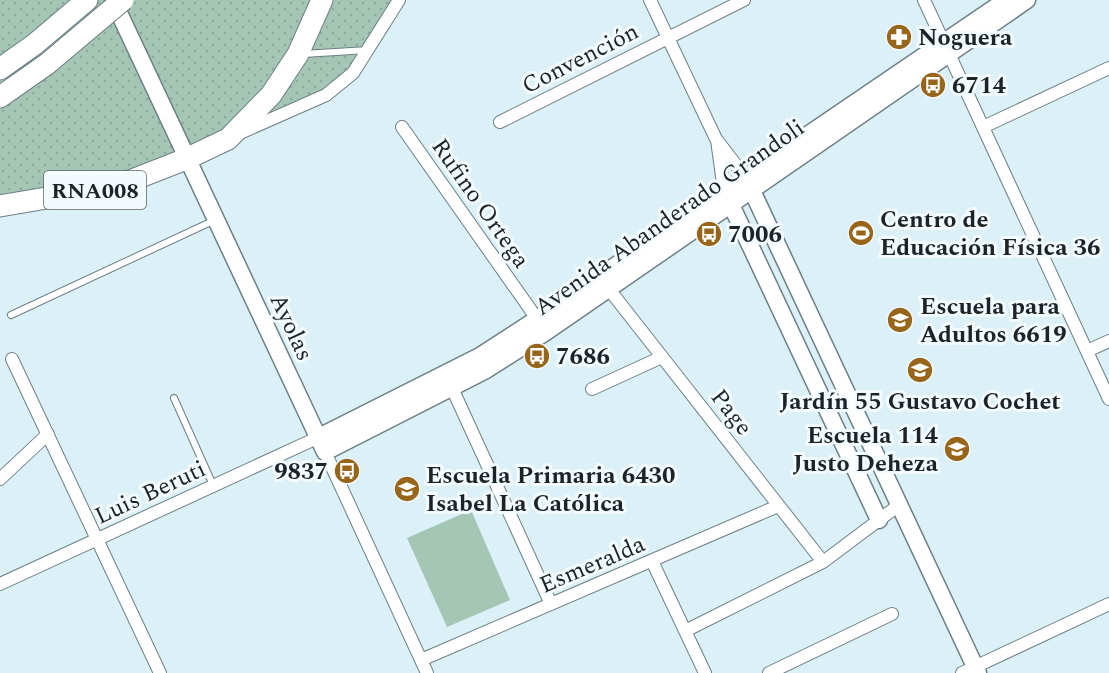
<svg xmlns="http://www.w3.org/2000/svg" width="1109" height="673" font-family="Spectral,serif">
<defs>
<pattern id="grass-dots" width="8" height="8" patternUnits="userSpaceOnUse" patternTransform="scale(1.5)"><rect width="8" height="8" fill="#a5c6b5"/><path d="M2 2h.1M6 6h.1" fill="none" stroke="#8daa9c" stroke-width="1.8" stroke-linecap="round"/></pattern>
</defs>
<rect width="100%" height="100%" fill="#dcf0f8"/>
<path fill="url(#grass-dots)" d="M0,0H399L369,50L326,95L186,159L0,206Z"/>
<path fill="#a5c6b5" d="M471,510L510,600L447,627L407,538Z"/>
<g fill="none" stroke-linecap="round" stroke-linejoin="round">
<g stroke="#6c7f86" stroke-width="8">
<path id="lane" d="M303,54L368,50
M11,315L215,220
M174,398L213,485"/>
</g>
<g stroke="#6c7f86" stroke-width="14">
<path id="street" d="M650,0L716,139L745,177
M924,0L1109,399
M500,122L744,0
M402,127L542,326
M983,127L1109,68
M240,133L326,95L353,73L399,0
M717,140L724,191
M608,288L823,562
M1087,351L1109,341
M12,359L160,673
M452,388L551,604
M592,389L662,357
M325,452L427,673
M0,479L48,434
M652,561L705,673
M0,584L317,438
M685,631L823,562L899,505
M421,660L778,506
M769,673L892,614
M962,673L1109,604"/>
</g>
<g stroke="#6c7f86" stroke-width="19">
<path id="secondary" d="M113,0L325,452L486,370L546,332L1027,0
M747,180L978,673
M726,194L879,520
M317,438L480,356L537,319L1006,0"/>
</g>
<g stroke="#6c7f86" stroke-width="23">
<path id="highway" d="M0,69L35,44L87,0
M0,97L47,64
M0,206L117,186L186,159L228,139L271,95L298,54L322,0"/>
</g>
<use href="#lane" stroke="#fff" stroke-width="6"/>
<use href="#street" stroke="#fff" stroke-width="12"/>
<use href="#secondary" stroke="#fff" stroke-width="16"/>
<use href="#highway" stroke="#fff" stroke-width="21"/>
<g stroke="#6c7f86" stroke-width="23" stroke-linecap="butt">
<path id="highway-bridge" d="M47,64L123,0"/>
</g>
<use href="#highway-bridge" stroke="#fff" stroke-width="21"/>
</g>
<defs>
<g id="pharmacy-disc" transform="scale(1.35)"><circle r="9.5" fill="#98661a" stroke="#f3fbfe"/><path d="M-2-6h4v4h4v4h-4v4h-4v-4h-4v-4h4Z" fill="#fff"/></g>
<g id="bus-disc" transform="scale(1.35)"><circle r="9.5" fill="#98661a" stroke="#f3fbfe"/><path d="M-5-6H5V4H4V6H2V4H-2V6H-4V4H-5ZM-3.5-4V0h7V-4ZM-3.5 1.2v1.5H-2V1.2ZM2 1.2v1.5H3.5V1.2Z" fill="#fff"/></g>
<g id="stadium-disc" transform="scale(1.35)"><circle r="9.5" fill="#98661a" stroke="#f3fbfe"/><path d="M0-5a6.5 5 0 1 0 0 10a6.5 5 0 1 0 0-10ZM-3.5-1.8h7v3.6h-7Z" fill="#fff"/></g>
<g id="university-disc" transform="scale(1.35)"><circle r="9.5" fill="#98661a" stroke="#f3fbfe"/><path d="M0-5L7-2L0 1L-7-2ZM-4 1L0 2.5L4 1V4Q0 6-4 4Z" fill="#fff"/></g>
<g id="school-disc" transform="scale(1.35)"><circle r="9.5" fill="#98661a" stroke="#f3fbfe"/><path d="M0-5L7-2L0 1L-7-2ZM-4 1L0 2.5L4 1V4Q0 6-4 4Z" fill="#fff"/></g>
</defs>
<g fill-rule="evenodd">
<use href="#pharmacy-disc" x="899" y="37"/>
<use href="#bus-disc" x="933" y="85"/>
<use href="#stadium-disc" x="861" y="233"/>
<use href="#bus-disc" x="709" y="234"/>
<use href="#university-disc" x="900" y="320"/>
<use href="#bus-disc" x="537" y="356"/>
<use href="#school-disc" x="920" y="370"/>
<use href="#school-disc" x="957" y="449"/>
<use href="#bus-disc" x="347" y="471"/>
<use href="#school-disc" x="407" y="489"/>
</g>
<g text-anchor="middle" stroke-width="6" stroke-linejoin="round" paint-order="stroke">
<rect fill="#f3fbfe" stroke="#5c6468" stroke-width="1.5" x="44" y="171" width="102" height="38" rx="4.5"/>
<g font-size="22" font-weight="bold" fill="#1c2427">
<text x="95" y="198">RNA008</text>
</g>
<g font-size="24" font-weight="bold" fill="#1c2427" stroke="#f3fbfe" text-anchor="start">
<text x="918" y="45">Noguera</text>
<text x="952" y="93">6714</text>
<text x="880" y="227">Centro de<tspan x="880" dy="28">Educación Física 36</tspan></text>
<text x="728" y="242">7006</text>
<text x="920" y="314">Escuela para<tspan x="920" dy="28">Adultos 6619</tspan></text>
<text x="556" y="364">7686</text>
<text x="920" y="409" text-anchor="middle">Jardín 55 Gustavo Cochet</text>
<text x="938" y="443" text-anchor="end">Escuela 114<tspan x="938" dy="28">Justo Deheza</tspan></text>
<text x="328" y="479" text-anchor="end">9837</text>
<text x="426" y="483">Escuela Primaria 6430<tspan x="426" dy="28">Isabel La Católica</tspan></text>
</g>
<g font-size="24" fill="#1c2427" stroke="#f3fbfe">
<text transform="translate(580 58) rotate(-27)" y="8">Convención</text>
<text transform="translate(481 203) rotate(55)" y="8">Rufino Ortega</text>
<text transform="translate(669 217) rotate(-35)" y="8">Avenida Abanderado Grandoli</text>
<text transform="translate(292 327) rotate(65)" y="8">Ayolas</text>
<text transform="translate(732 412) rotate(52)" y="8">Page</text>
<text transform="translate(150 492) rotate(-25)" y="8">Luis Beruti</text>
<text transform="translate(592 564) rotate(-23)" y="8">Esmeralda</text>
</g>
</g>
</svg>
